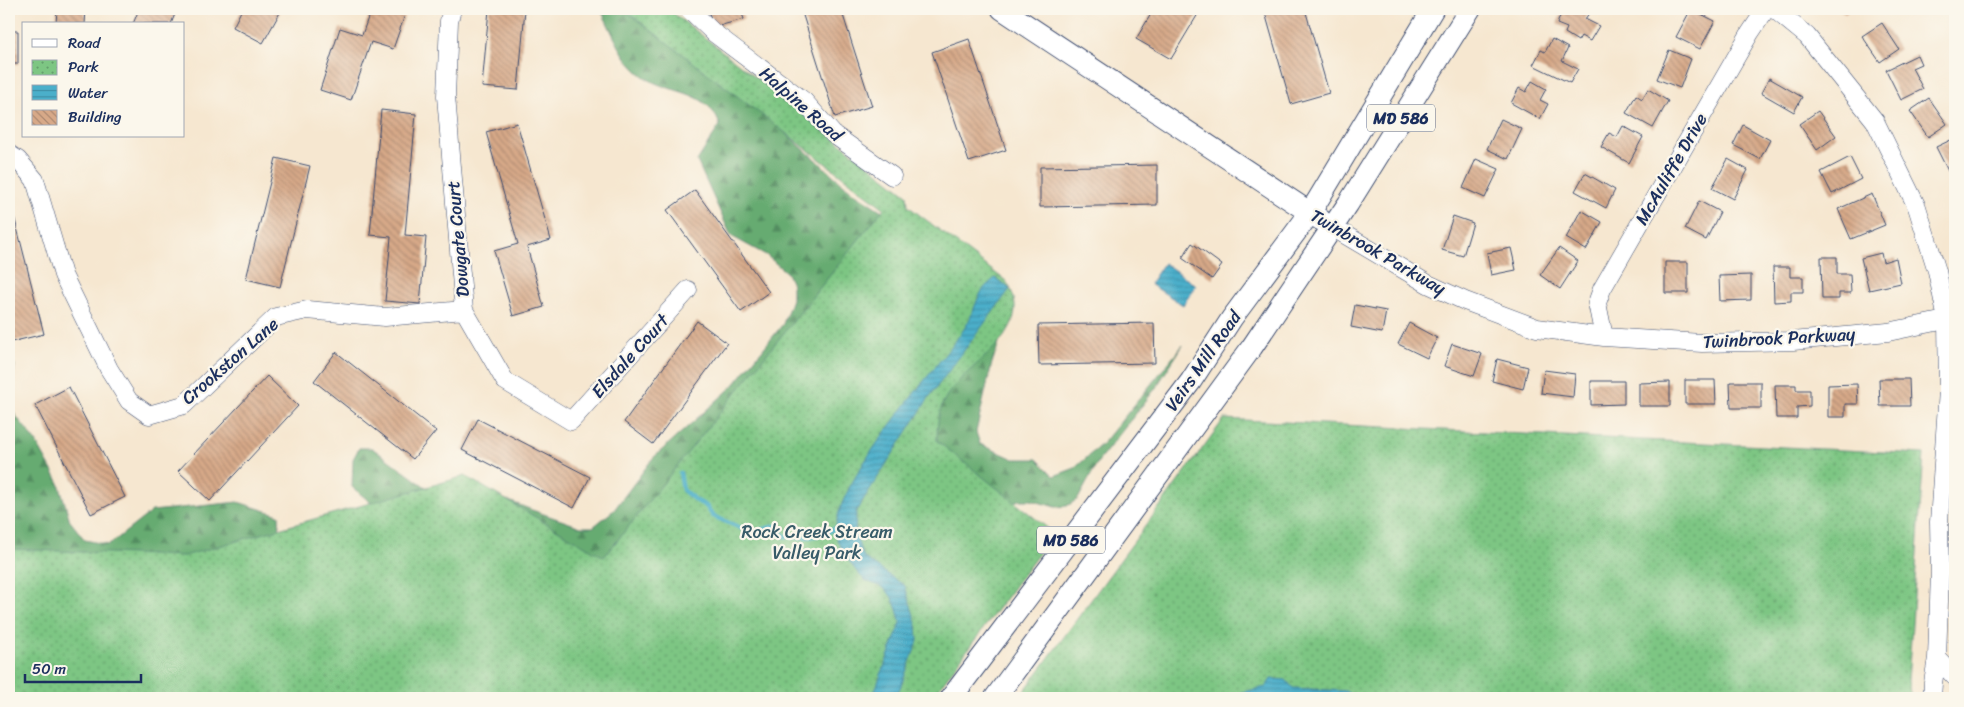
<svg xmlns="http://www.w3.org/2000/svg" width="1964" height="707" font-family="Sriracha,sans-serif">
<defs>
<pattern id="forest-firs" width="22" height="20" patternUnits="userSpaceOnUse" patternTransform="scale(1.25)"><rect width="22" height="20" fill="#66ab71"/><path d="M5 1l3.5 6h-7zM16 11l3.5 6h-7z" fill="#538c60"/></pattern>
<pattern id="park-dots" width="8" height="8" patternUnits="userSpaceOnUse" patternTransform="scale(1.25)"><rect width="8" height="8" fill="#7dc683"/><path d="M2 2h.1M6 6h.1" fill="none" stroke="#66a16e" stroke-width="1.8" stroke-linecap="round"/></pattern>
<pattern id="water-rules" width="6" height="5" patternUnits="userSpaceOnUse" patternTransform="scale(1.25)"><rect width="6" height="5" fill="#4bafca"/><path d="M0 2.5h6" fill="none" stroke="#3e8fa7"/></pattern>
<pattern id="building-back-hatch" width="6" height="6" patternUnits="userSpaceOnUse" patternTransform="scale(1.25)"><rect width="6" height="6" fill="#d7a988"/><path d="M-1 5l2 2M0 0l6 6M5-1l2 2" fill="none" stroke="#ae8a72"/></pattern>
</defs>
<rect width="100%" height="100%" fill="#fbf7ec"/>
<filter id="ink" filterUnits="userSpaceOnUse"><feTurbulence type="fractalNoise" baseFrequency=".02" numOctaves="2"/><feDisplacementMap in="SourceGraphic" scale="10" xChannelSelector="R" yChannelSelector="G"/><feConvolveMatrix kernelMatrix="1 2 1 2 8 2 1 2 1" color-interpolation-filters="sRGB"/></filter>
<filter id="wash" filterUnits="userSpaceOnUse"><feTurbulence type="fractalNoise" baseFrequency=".0096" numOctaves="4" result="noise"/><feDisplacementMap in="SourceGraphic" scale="20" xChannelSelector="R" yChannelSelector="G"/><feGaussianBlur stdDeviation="1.12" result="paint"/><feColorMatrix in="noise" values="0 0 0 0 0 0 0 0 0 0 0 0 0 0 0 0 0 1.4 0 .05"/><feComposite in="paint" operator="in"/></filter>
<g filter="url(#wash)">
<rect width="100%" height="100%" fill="#f6e7d0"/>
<path fill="url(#forest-firs)" stroke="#406d68" d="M596,9H645L851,191L893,218L682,698H9V402L12,411L35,440L59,483L70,521L85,540L109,545L152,511L238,502L279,515L281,561L394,522L352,487L353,459L359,448H372L434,493L466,484L532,510L581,527H593L614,510L653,458L733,386L775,334L783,324L792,299V285L787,273L766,255L731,236L697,161L720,125C706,86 668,96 642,75C623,61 613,34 603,14Z
M1001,338L992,363L976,432L980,444L1014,459H1037L1054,476L1075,468L1104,442L1183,345L1155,389L1098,462L1078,499L1067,506L1055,507L1031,500H1019L1006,506L856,511L930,396Z
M9,359L15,365L9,396Z"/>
<path fill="url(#park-dots)" stroke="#4c7a70" d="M623,9H668L907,195L908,206L1006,281C1039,331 973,358 948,394C938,408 937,425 937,441L1054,533L932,698H9V549L184,556L465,476L604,557L884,208Z
M1224,419L1924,454L1908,681L1911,698H1019Z"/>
<path fill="url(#water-rules)" stroke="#336f94" d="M1164,263L1196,285L1183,305L1150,284Z
M995,278L1010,289L930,396L856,511L855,535L864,558L905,586L917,626L918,641L896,698H872L901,623C898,613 895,600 888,592C883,585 871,584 865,580C857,574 840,549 837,539C823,492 939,368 966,326C973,315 975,302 982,291C985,286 991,282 995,278Z
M1271,679L1286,680L1293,688L1345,691L1359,698H1231L1242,692L1266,687Z"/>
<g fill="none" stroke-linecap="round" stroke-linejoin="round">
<path stroke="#4bafca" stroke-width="4.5" d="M680,473L683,490L695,500L706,506L713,516L752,533L775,526L784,536C805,538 817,538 836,528"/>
</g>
<g id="blocks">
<path fill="url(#building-back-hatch)" d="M57,9H86L85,24H56Z
M139,9H177L171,24H133Z
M242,9H282L263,43L233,27Z
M371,9H407L393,49L371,42L351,100L320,90L340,28L362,35Z
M489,9H525L518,90L482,87Z
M707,9H740L744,19L715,27Z
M801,9H841L872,106L835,117Z
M1154,9H1201L1171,59L1136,39Z
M1264,9H1305L1329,93L1291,104Z
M1563,9H1592L1585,19L1599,26L1590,41L1581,36L1578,41L1565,33L1567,28L1557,24Z
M1691,9L1715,21L1700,49L1676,37Z
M1840,9H1851L1845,14Z
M1882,23L1899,49L1880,62L1862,36Z
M9,31H18V64H9Z
M969,39L1006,150L969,162L932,52Z
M1552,39L1568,48L1562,61L1578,69L1570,83L1533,65L1541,50L1545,52Z
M1669,50L1691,59L1680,88L1657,79Z
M1917,55L1921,64L1912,68L1923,89L1901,100L1886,70Z
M1769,78L1802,97L1794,112L1761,93Z
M1532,81L1546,89L1540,100L1548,104L1540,119L1511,103L1519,88L1526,92Z
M1648,89L1668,101L1653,128L1626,113L1636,95L1642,99Z
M1929,98L1947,124L1928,137L1910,111Z
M381,110L416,114L405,235L426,237L420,304L385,301L391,237L370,235Z
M1818,111L1836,136L1817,150L1799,124Z
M1501,119L1522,129L1508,159L1487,149Z
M517,123L551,240L527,247L544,307L513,316L494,251L518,244L486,132Z
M1743,125L1770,140L1760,159L1733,145Z
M1623,126L1643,137L1629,163L1601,147L1609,133L1617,137Z
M1955,138V175L1951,177L1936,147Z
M1850,157L1861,179L1832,194L1821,172Z
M276,158L310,166L280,287L246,279Z
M1476,159L1499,169L1485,198L1463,188Z
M1728,159L1748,170L1733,199L1712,188Z
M1157,165V205L1040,207V167Z
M1585,173L1615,190L1606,208L1575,191Z
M695,190L769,292L741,312L667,210Z
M1872,194L1885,225L1851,239L1838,209Z
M1699,201L1720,212L1706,240L1685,229Z
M1581,210L1602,222L1586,250L1566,238Z
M13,212L44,334L11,342L9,335V213Z
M1453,216L1473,223L1463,256L1442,250Z
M1192,243L1222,265L1212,279L1182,258Z
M1511,248L1516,270L1491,275L1487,253Z
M1559,248L1578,261L1560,289L1540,275Z
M1881,253L1883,262L1896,258L1901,283L1869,290L1861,258Z
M1821,257H1837V274H1850L1851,293H1839V299H1822Z
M1665,262H1688V293H1665Z
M1773,267H1790V277H1803V292H1791V301L1774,302Z
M1751,275V300L1720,301L1719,276Z
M1355,305L1386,311L1382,333L1351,327Z
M697,321L727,343L653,444L624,422Z
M1154,323L1155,363L1039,365L1038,325Z
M1409,323L1437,338L1427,358L1398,344Z
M1452,344L1482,354L1474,376L1444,366Z
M336,352L436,431L413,459L314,381Z
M1497,359L1528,367L1523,389L1492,381Z
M1544,370L1575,374L1573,397L1541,393Z
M267,376L298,406L210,501L178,471Z
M1879,379H1909L1910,406H1880Z
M1685,380H1715L1716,404H1685Z
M1591,381H1624V404L1591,405Z
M1670,382V406H1639V383Z
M1730,382H1761V408H1731Z
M1857,384L1858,404H1845V417H1828V385Z
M1775,385H1796V390H1810V406L1797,407V418H1776Z
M69,387L125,497L91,514L35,405Z
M478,419L590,477L574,508L462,450Z"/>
</g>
</g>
<g filter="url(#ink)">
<use href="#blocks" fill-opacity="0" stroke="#3c4b6f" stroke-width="1"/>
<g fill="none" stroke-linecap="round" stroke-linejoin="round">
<g stroke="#3c4b6f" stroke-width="19">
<path id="minor" d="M452,9L449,21L446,96L464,310L505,381L571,421L688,290
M689,9L714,33L804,101L833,134L892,176
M1774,9L1807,36L1875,121L1917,207L1937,271L1947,320L1948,390L1939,522L1940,573L1937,658L1933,683L1932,698
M9,154L18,160L35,180L63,275L109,369L129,401L149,415L184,405L276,317L307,310L385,317L464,310
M1332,227L1428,284L1465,301L1537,328L1604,337L1702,343L1793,341L1888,332L1955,318
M1604,337L1597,303L1602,289L1750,33L1766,9
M1937,658L1955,677"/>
</g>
<g stroke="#3c4b6f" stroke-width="23">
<path id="major" d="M1002,9L1321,220
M951,698L1191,381L1232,318L1310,213L1433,9
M995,698L1252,347L1348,204L1470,9"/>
</g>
<use href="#minor" stroke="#fff" stroke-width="18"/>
<use href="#major" stroke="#fff" stroke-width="21"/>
</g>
</g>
<g text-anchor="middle" stroke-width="4.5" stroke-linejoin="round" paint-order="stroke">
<g fill="#fbf7ec" stroke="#5e6b89" stroke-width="1">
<rect x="1367" y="104.5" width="68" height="27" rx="4"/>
<rect x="1037" y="526.5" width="68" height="27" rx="4"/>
</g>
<g font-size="16" font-weight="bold" fill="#1b2f5e">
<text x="1401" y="124">MD 586</text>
<text x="1071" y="546">MD 586</text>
</g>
<g font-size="18" fill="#1b2f5e" stroke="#fbf7ec">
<text transform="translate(801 104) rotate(41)" y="6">Halpine Road</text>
<text transform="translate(1671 169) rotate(-60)" y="6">McAuliffe Drive</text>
<text transform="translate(458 239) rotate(-95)" y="6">Dowgate Court</text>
<text transform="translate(1378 252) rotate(30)" y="6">Twinbrook Parkway</text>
<text transform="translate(1779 338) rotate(-3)" y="6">Twinbrook Parkway</text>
<text transform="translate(630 356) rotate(-48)" y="6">Elsdale Court</text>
<text transform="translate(230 361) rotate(-41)" y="6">Crookston Lane</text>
<text transform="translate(1203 361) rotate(-55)" y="6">Veirs Mill Road</text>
</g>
<g font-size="18" fill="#385c69" stroke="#fbf7ec">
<text x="817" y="538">Rock Creek Stream<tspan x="817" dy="21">Valley Park</tspan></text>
</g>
</g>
<rect width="1964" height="707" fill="none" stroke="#fbf7ec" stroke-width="30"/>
<rect x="22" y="22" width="162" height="115" fill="#fbf7ec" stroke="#a1a7b3"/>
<rect x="32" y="39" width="25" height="8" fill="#ffffff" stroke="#a1a7b3"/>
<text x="68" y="48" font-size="15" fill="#1b2f5e">Road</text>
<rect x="32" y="60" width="25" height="15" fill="url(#park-dots)" stroke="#a1a7b3"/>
<text x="68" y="72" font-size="15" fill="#1b2f5e">Park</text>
<rect x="32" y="85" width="25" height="15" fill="url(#water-rules)" stroke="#a1a7b3"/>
<text x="68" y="98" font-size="15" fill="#1b2f5e">Water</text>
<rect x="32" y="110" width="25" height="15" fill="url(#building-back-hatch)" stroke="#a1a7b3"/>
<text x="68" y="122" font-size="15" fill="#1b2f5e">Building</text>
<path d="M25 674v8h116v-8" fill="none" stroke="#1b2f5e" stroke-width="2.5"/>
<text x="32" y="674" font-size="15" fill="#1b2f5e" stroke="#fbf7ec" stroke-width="4" paint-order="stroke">50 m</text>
</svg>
